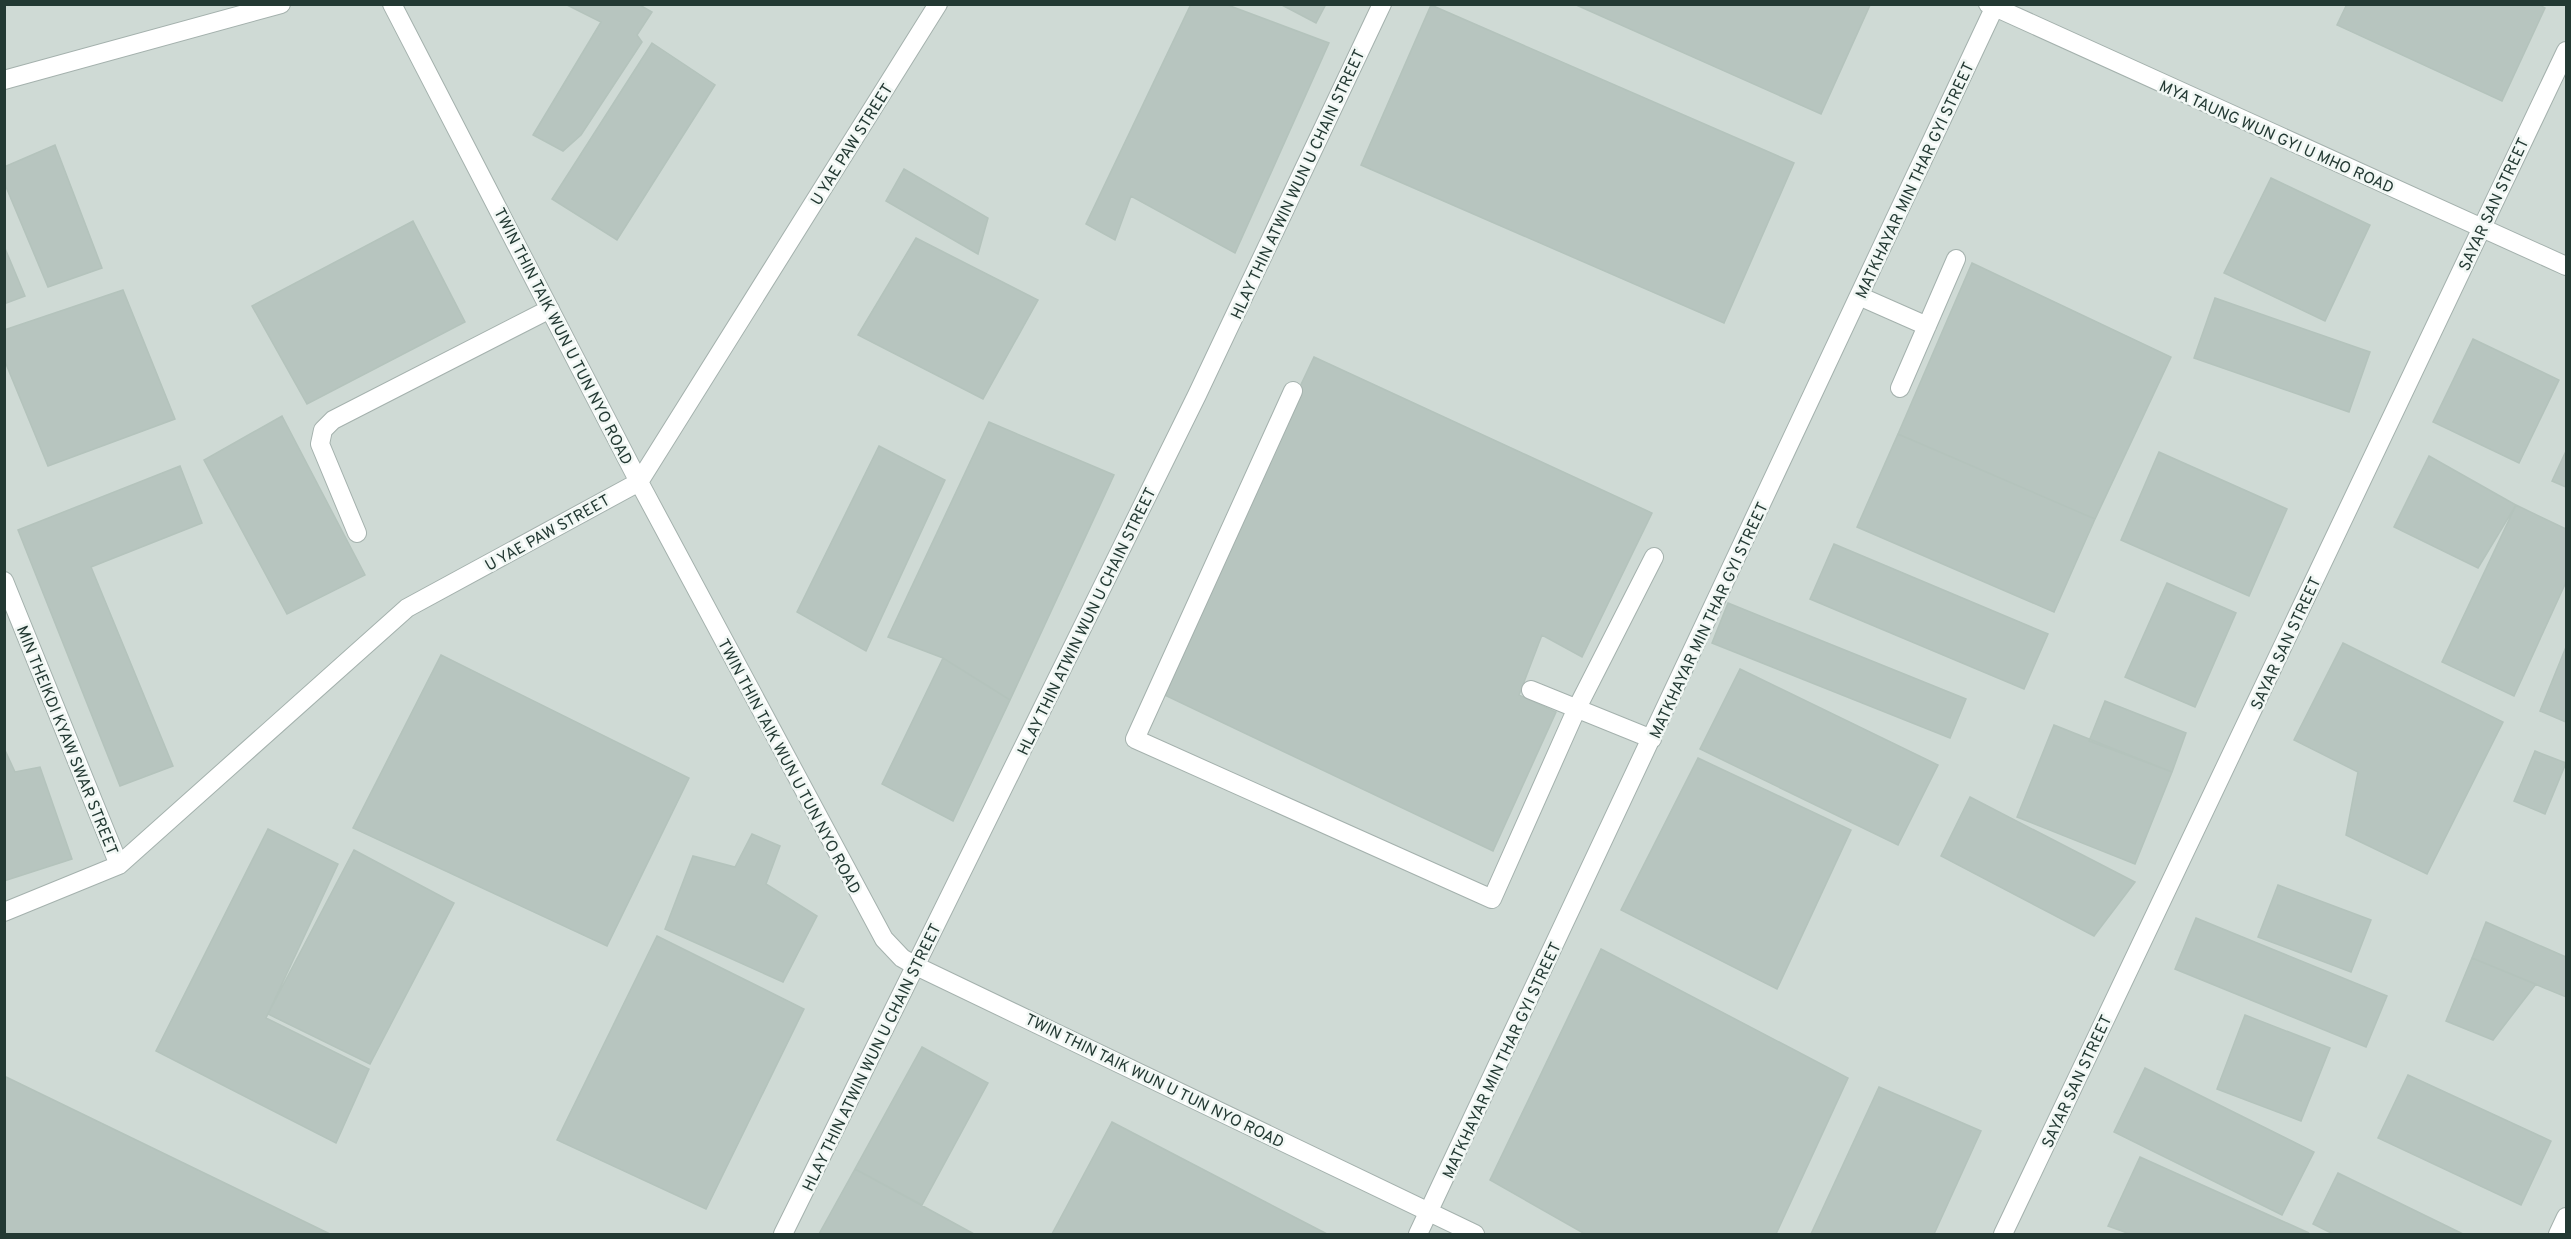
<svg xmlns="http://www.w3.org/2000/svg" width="2571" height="1239" font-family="Overpass,sans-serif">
<rect width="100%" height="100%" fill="#e1eae6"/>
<path fill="#cfdad5" d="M5,5H2566V1234H5Z"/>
<path fill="#b7c5bf" stroke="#b4c3bc" stroke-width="1.5" d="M565,4H638L652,12L637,35L642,42L581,135L563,151L533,135L601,22Z
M1191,4H1225L1329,43L1235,253L1131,196L1115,240L1086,224Z
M1280,4H1326L1316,23Z
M1574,4H1868L1870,5L1821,114Z
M2347,4H2538L2545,8L2502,101L2337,25Z
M1431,5L1794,163L1724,323L1361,165Z
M652,43L715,85L617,240L552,199Z
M55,145L102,268L48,287L4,182V167Z
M904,169L988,218L978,254L886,201Z
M2271,178L2370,225L2325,321L2224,273Z
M413,221L465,322L307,404L252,306Z
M916,238L1038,300L983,399L858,335Z
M4,246L25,296L4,304Z
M1972,263L2171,357L2095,519L1898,434Z
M123,290L175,419L48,466L4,359V330Z
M2215,298L2370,352L2349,412L2194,358Z
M2473,339L2559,380L2519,463L2433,422Z
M1314,357L1652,513L1582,657L1542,635L1519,695L1556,712L1493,851L1156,691Z
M282,416L365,575L287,614L204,460Z
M989,422L1114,475L1010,700L943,658L888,637Z
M1898,434L2095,519L2054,612L1857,527Z
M879,446L945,480L866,651L797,612Z
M2566,451V487L2552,481Z
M2159,452L2287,509L2249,596L2121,540Z
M2429,456L2516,505L2478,568L2394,527Z
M180,466L202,523L91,567L173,766L120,786L18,530Z
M2516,505L2566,529V582L2514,696L2442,662Z
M1834,544L2048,634L2024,689L1810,599Z
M2167,583L2236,613L2195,707L2125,677Z
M1728,603L1966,699L1950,738L1712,643Z
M2343,643L2503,722L2427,874L2346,835L2358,772L2294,740Z
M2566,647V722L2540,711Z
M441,655L689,778L607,946L353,828Z
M943,658L1010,700L953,821L882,784Z
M1740,669L1938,765L1898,845L1700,749Z
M2105,701L2186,733L2172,772L2089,741Z
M2054,725L2172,772L2135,864L2017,817Z
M4,748L15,772L40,767L72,859L4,881Z
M2535,751L2566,763L2545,814L2514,801Z
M1698,758L1851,830L1777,989L1621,910Z
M1970,797L2135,882L2094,936L1941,856Z
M268,829L338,864L266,1018L369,1069L336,1143L156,1051Z
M752,834L780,846L766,884L817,916L783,982L665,929L693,856L735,867Z
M354,850L454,903L370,1064L268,1014Z
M2278,885L2371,920L2351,972L2258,937Z
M2196,918L2387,996L2366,1047L2175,969Z
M2486,922L2566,957V997L2472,958Z
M657,936L804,1009L706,1209L557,1140Z
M1601,949L1848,1078L1776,1234H1585L1490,1180Z
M2472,958L2536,984L2493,1040L2446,1021Z
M2245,1015L2330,1048L2301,1121L2217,1089Z
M922,1047L988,1083L922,1205L855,1169Z
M2145,1068L2314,1152L2282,1215L2114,1132Z
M2408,1075L2551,1141L2521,1205L2378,1138Z
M4,1076L330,1234H4Z
M1879,1087L1981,1131L1934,1234H1811Z
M1112,1122L1327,1234H1052Z
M2140,1157L2309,1233L2130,1234L2108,1226Z
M855,1169L974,1234H819Z
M2338,1173L2463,1234H2333L2313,1224Z"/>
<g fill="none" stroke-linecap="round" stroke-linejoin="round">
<g stroke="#a4b1ad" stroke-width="20">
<path id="minor" d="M392,4L639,482L884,939L902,958L916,966L1475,1234
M1988,4L2566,266
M4,80L281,4
M1859,296L1927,326
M1900,388L1956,259
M1293,391L1135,739L1492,899L1577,708L1654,557
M357,533L320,444L323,430L333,420L550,309
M4,581L119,865
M1531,690L1652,739
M4,912L119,865L407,608L639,482L938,4
M783,1234L1197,395L1382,4
M1418,1234L1996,4
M2003,1234L2566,51
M2558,1234L2566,1217"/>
</g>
<use href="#minor" stroke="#fff" stroke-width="18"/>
</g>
<g text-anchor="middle" stroke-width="5" stroke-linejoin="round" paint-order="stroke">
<g font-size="16" fill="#233933" stroke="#f1f7f4">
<text transform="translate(2277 136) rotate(24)" y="6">MYA TAUNG WUN GYI U MHO ROAD</text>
<text transform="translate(851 144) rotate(-58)" y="6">U YAE PAW STREET</text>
<text transform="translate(1914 180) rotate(-65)" y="6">MATKHAYAR MIN THAR GYI STREET</text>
<text transform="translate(1297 184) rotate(-65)" y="6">HLAY THIN ATWIN WUN U CHAIN STREET</text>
<text transform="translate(2493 204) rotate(-65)" y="6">SAYAR SAN STREET</text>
<text transform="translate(564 336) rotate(63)" y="6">TWIN THIN TAIK WUN U TUN NYO ROAD</text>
<text transform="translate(547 532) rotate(-29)" y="6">U YAE PAW STREET</text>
<text transform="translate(1708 620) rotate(-65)" y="6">MATKHAYAR MIN THAR GYI STREET</text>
<text transform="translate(1086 621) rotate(-64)" y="6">HLAY THIN ATWIN WUN U CHAIN STREET</text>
<text transform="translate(2285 643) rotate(-65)" y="6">SAYAR SAN STREET</text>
<text transform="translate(68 740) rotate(68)" y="6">MIN THEIKDI KYAW SWAR STREET</text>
<text transform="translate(790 766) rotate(62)" y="6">TWIN THIN TAIK WUN U TUN NYO ROAD</text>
<text transform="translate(871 1057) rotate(-64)" y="6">HLAY THIN ATWIN WUN U CHAIN STREET</text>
<text transform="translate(1501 1060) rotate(-65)" y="6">MATKHAYAR MIN THAR GYI STREET</text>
<text transform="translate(1155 1080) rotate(26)" y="6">TWIN THIN TAIK WUN U TUN NYO ROAD</text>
<text transform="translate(2076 1081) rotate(-65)" y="6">SAYAR SAN STREET</text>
</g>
</g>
<rect width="2571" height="1239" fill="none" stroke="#233933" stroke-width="12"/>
</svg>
